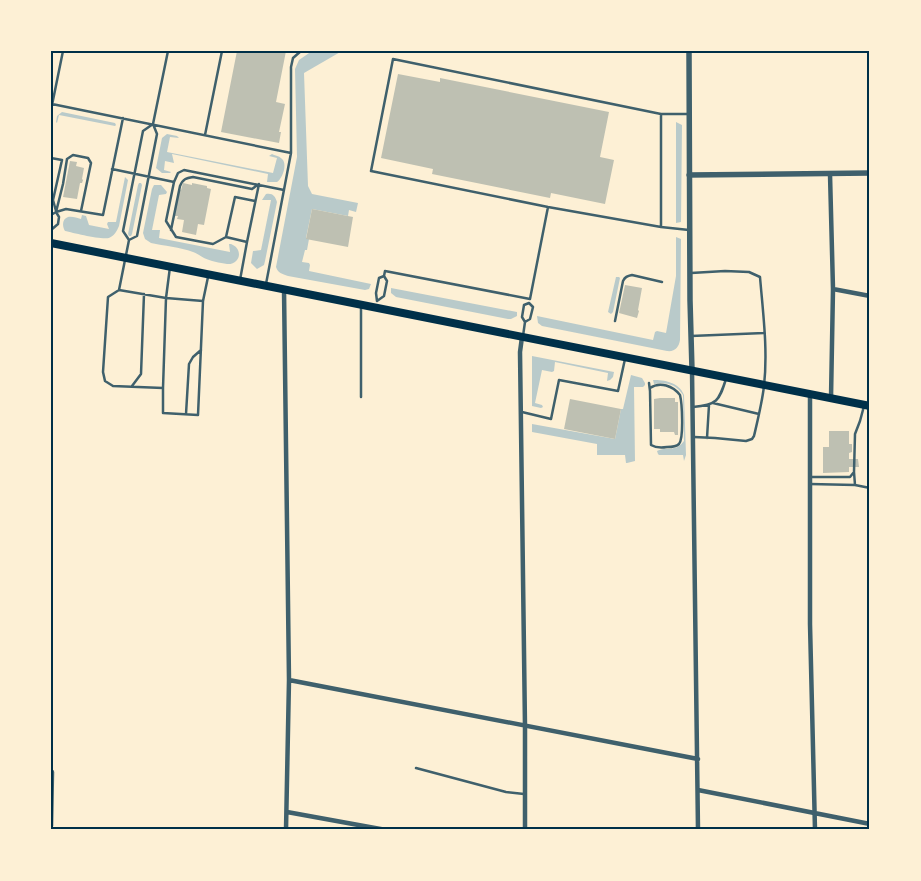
<svg xmlns="http://www.w3.org/2000/svg" width="921" height="881" font-family="'Archivo Narrow',sans-serif">
<rect width="100%" height="100%" fill="#fdf0d5"/>
<path fill="#b9caca" d="M312,51H342L304,73L308,186L312,194L358,203L356,212L349,210L348,216L312,209L306,238L309,239L307,250H305L302,262L309,263L310,265L309,271L371,284L369,289L365,290L288,276C282,274 278,273 276,267L297,157L295,69L299,60Z
M62,112L115,123L116,125L115,126L59,115L57,123L56,122L57,116Z
M676,122L682,125L681,222L676,223Z
M167,134L177,136L179,138L170,137L167,152L273,173L277,158L269,156L272,154C276,156 280,156 283,160C287,166 282,179 277,182H267L268,174L172,154L174,163L165,161L164,170L171,172L170,173H162L156,168L162,138Z
M125,177L128,180L119,226C117,231 114,236 109,238C101,240 74,233 65,231C62,226 62,219 68,217C72,216 77,218 81,219L82,215L86,216L89,225L109,229L107,224L108,222H116Z
M139,183H141L142,185L132,234L131,236H129L128,234L138,185Z
M154,185H161L167,192L166,194L159,195L152,230H160L159,238L230,252L229,244H231C244,249 240,265 227,264C220,263 210,261 204,258C200,256 197,253 193,252C180,247 164,246 151,243L145,239L143,233L152,189Z
M266,194C273,193 275,196 277,202L265,261L264,265L257,269L251,263L253,251L261,250L271,200H262Z
M676,237L681,239L680,340C679,347 675,352 667,351L542,326L538,323L537,316L653,340L655,332L657,331L666,333L676,276Z
M616,277H619L620,278L613,312L611,314L608,312Z
M391,288L517,312V316L511,319H508L396,297L391,293Z
M532,356L614,372L613,377L610,380L607,381L608,373L555,362L554,371L552,372L542,370L535,403L542,405L543,407L541,408L532,406Z
M631,375L642,378L645,383V385L643,387H634L635,461L627,463H626L625,455H597V444L532,432V424L615,439L621,409H623Z
M653,380C664,380 679,382 684,395L686,455L684,461L683,455H659L658,454L657,451C666,446 675,453 684,441L683,395C676,384 666,382 654,384Z"/>
<path fill="#bec0b2" d="M237,51H286L276,102L285,104L279,132H281L279,143L221,132Z
M398,74L440,82V78L609,112L600,157L614,160L605,204L551,193L550,198L432,174L433,169L381,158Z
M70,161L77,162L76,166L84,168L82,179L83,180L82,183H80L77,199L63,197Z
M183,183L192,185V183L207,186V188L211,189L204,225L198,224L196,235L182,232L184,220L177,219L178,216H174L179,189L181,190Z
M312,209L353,217L348,247L306,239Z
M625,285L642,288L638,310L639,311L637,318L619,313Z
M660,398H675V402H678V435H675L674,432H660V429H654V399Z
M570,399L621,409L615,439L564,429Z
M829,431H849V444H852V452L849,453V459H858L859,467H849V472L823,473V447H829Z"/>
<g fill="none" stroke-linecap="round" stroke-linejoin="round">
<path stroke="#3f606c" stroke-width="2.5" d="M52,104L291,153
M51,110L63,51
M661,114L393,59L371,171L548,207L661,227V114H688
M153,124L168,51
M205,135L222,51
M51,158L62,160L53,200L56,211
M112,169L174,182
M259,184L247,242L226,237L213,244L176,237L166,221L174,182L178,173L184,170L284,190
M56,212L66,209L103,215L123,118
M56,212L63,184L67,159L73,155L88,158L91,163L81,211
M51,215L56,212L59,217L58,224L51,230
M661,227L689,230
M171,230L180,186C183,179 186,178 193,177L252,189L259,184
M226,237L235,197L255,201
M129,240L137,236L157,134L153,124L143,131L123,231L129,240L119,290L108,297L103,372L105,381L113,386L163,388L166,298L170,267
M691,273L725,271L749,272L760,277C763,313 768,350 764,386C762,403 758,419 754,436L752,439L746,441L715,438L694,437
M384,276L379,278L376,293L377,301L384,296L387,281L384,276L385,271L530,299L548,207
M240,280L247,242
M266,284L291,153V67L293,58L301,51
M119,290L166,298L203,301
M361,306V397
M615,321L623,281C625,277 627,276 632,275L662,282
M523,336L525,322L522,317L524,305L529,303L533,307L530,319L525,322
M691,336L764,333
M649,383L650,391L651,445C656,448 661,448 667,447C671,447 676,447 679,444C684,438 682,403 680,395C673,386 660,381 650,388
M132,386L141,374L144,294
M163,388V413L198,415L203,301L208,277
M713,403L759,414
M693,407C717,405 719,401 726,379
M522,412L551,419L559,380L618,391L625,359
M186,414L189,364L193,357L201,350
M707,438L709,405
M854,472L855,485
M810,477H850L854,472L855,434L860,421L864,406
M810,484L855,485L870,488
M416,768L506,792L524,794"/>
<path stroke="#3f606c" stroke-width="4.5" d="M830,174L833,289L831,398
M284,289L289,680L286,830
M833,289L870,296
M522,337L520,352L525,726V830
M692,370L698,830
M810,393V624L815,830
M289,680L698,759
M698,790L870,824
M287,812L386,830
M51,826L52,772"/>
<path stroke="#3f606c" stroke-width="5.5" d="M689,51L690,300L692,370
M689,175L870,173"/>
<path stroke="#003049" stroke-width="8" d="M51,243L870,406"/>
</g>
<rect width="921" height="881" fill="none" stroke="#fdf0d5" stroke-width="105"/>
<rect x="52" y="52" width="816" height="776" fill="none" stroke="#003049" stroke-width="2"/>
</svg>
